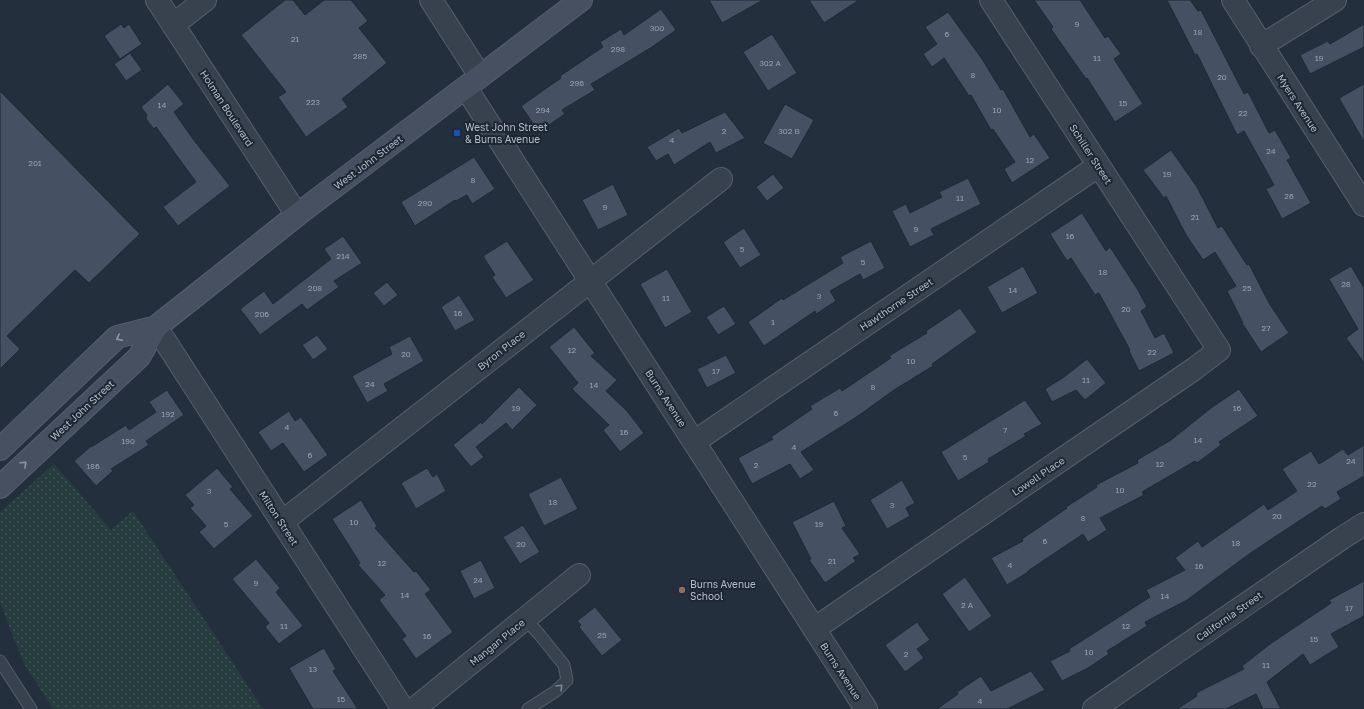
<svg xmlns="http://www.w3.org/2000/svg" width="1364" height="709" font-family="'Golos Text',sans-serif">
<defs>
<pattern id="grass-dots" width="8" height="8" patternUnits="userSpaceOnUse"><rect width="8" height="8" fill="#263c3f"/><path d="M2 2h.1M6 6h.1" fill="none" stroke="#435659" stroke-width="1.8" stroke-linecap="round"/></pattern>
</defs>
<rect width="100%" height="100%" fill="#242f3e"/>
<path fill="url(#grass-dots)" d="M54,464L111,530L133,511L263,709H53L23,662L0,602V512Z"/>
<path fill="#455162" stroke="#1f2835" d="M285,0H293L305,15L324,0H351L368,21L359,28L387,63L342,99L348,107L306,137L278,97L286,92L241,35Z
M709,0H763L722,23Z
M809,0H859L824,23Z
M1034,0H1080L1105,38L1108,36L1121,54L1114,59L1143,104L1115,122L1087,78L1086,79L1051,29L1053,27Z
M1167,0H1190L1198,11L1201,10L1244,94L1248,92L1269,133L1275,130L1291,158L1287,160L1311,203L1282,219L1266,189L1274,185L1244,131L1237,135L1197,54L1195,55Z
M661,9L676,30L652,47L591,84L595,90L562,110L565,114L539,132L521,106L561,78L560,76L603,47L600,42L621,29L624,35Z
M948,12L982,59L1001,90L1003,89L1030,137L1034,134L1050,158L1012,183L1004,169L1015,162L993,129L991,130L971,95L969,96L944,58L932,67L923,54L937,44L925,27Z
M121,24L124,28L129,24L142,44L120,59L104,36Z
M1364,24V47L1310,74L1300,55L1328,41L1330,44Z
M772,34L797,73L768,91L743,52Z
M130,53L142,70L126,81L114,64Z
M168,84L184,104L174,112L193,139L230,186L178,226L163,207L196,182L156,127L154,129L146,119L147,115L141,107Z
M1364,84V142L1339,98Z
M0,91L140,234L89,283L75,270L7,336L20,349L0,369Z
M785,104L814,120L792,159L763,143Z
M725,112L745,138L716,153L710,142L674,165L668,154L656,161L647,147L679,128L682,133Z
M1171,150L1197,187L1218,228L1222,226L1247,265L1249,264L1269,303L1289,333L1261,352L1242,323H1243L1227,291L1236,286L1215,252L1203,260L1186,235L1166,196L1164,198L1143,170Z
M474,157L495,189L472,204L467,195L456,201L455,200L415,226L401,202Z
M773,174L784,188L767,201L756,187Z
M968,178L981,204L931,229L934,235L910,247L892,211L906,204L910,213L942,197L939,192Z
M613,184L628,215L598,230L582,200Z
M1082,213L1106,251L1110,247L1138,290L1147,307L1141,311L1155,338L1164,333L1174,353L1139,371L1129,351L1130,350L1099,293L1095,295L1071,258L1067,261L1050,234Z
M744,228L761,255L740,268L723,242Z
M343,236L362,263L334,281L339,287L307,310L302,304L260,335L240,309L264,291L273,304L331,259L324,249Z
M507,241L534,280L506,298L492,277L495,275L483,256Z
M871,241L885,268L863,280L860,274L830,291L836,301L816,314L815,311L764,346L748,322L782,298L783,300L843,263L840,257Z
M1023,266L1038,293L1002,313L987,287Z
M1351,266L1364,288V363L1346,338L1358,329L1329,279Z
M667,269L692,312L665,328L640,284Z
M387,282L398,295L384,306L373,293Z
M459,295L475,320L455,331L441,307Z
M724,306L736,324L718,335L706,317Z
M960,308L977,332L932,364L933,366L894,390L858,416L801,452L814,470L800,479L790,464L752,484L738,458L773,439L771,437L812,409L810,406L840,388L842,391L891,358L889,356L927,333L926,331Z
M574,327L595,353L591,356L617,380L606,391L627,411L644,433L620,452L603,430L609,425L572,389L578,383L549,347Z
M317,335L328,349L313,360L302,345Z
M410,336L424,361L384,384L388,391L367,403L352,376L392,354L389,347Z
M726,355L736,373L707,388L697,369Z
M1087,359L1106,383L1085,400L1076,390L1052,402L1045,389L1064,377Z
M519,387L537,405L512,430L506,423L476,447L484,457L471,467L453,445L481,422L482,424Z
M1239,389L1258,416L1219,442L1221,445L1197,463L1195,461L1142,492L1144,495L1100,518L1107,530L1088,542L1083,534L1028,571V572L1007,585L991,558L1023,541L1022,539L1067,508L1066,507L1097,487L1096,485L1138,463L1137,460L1171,440L1211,408Z
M167,390L184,415L146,441L149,445L111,469L113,471L96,486L74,461L91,446V447L126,425L129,430L156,412L149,402Z
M1025,400L1042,424L1024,434L1026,436L988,459L989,462L958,481L941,452Z
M289,411L295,421L301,417L328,455L304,472L283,443L271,451L258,432Z
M1364,445V476L1337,492L1341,499L1325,509L1322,506L1273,538L1245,557L1187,600L1145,622L1147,626L1107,651L1109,654L1088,668L1062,681L1050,661L1070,651L1069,649L1150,597L1146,590L1185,570L1175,558L1198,541L1202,547L1264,504L1268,510L1297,491L1282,469L1311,451L1319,464L1343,449L1348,455Z
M217,468L233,487L230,489L253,516L214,549L199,532L206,526L190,508L194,505L185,495Z
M427,468L433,477L437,474L446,491L416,509L401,483Z
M561,477L578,509L544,526L528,494Z
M902,480L915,503L906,508L910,516L887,529L870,500Z
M361,500L377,526L375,528L414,572L416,571L431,590L425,594L453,632L416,659L402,639L406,636L379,600L385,595L358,565L360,563L332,519Z
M834,501L846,526L842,528L860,554L853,558L856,561L825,583L809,560L811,559L792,522Z
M523,525L540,552L520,564L503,537Z
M256,559L280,588L276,592L303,626L279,644L265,627L269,623L232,579Z
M481,560L495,588L474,599L460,571Z
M965,577L992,616L969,632L942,594Z
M1364,581V616L1331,634L1339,647L1310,665L1303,654L1267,682L1281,709H1263L1256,694L1226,709H1177L1197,696L1196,693L1244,669L1242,666L1270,644L1331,603L1329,600Z
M595,607L622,640L602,656L579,627L581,625L577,621Z
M917,622L930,640L917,649L924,658L905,672L885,645Z
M324,648L336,669L333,671L358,709H313L289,668Z
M1031,671L1045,690L1007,709H937L958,694L957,692L981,676L991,691Z"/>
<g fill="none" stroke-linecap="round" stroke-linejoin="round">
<g stroke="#565f6c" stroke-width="13">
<path id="lane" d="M525,619L539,634L564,665L567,680L556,691L528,709
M0,661L31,709"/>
</g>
<g stroke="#565f6c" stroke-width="24">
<path id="street" d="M157,0L297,215
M431,0L480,76
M1233,0L1364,205
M173,25L205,0
M1261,46L1335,0
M466,88L866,709
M156,327L403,709
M694,442L1098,166
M282,522L721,179
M814,629L1194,369L1219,350L991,0
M414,709L579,575
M1094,709L1342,538L1364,524"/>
</g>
<g stroke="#565f6c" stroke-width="24">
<path id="secondary" d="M0,449L117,337L156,327
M0,487L139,357L156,327L297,215L581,0"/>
</g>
<use href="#lane" stroke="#38414e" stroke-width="11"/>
<use href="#street" stroke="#38414e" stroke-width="22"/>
<use href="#secondary" stroke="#465061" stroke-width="22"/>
</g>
<defs><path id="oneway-chevron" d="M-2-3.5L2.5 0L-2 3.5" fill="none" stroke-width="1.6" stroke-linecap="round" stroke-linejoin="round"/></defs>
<g stroke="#8e96a5">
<use href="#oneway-chevron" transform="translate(119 338) rotate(154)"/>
<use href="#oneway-chevron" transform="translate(24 464) rotate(-43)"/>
</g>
<use stroke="#7c8592" href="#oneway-chevron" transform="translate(560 687) rotate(-46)"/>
<rect fill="#1a4fb4" stroke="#1d2633" stroke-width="1.5" x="453" y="129" width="8" height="8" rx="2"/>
<circle fill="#8d6e63" stroke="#1d2633" stroke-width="1.5" cx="682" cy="590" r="4"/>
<g text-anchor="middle" stroke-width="4" stroke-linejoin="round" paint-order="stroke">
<g font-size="8" fill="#98a1af">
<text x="1077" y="27">9</text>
<text x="657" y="31">300</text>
<text x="1198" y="35">18</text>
<text x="947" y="37">6</text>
<text x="295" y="42">21</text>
<text x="618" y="52">298</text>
<text x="360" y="59">285</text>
<text x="1097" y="61">11</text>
<text x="1319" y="61">19</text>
<text x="770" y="66">302 A</text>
<text x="973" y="78">8</text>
<text x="1222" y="80">20</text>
<text x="577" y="86">296</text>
<text x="313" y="105">223</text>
<text x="1123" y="106">15</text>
<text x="162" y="108">14</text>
<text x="543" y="113">294</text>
<text x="997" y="113">10</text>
<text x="1243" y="116">22</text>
<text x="724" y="134">2</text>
<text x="789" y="134">302 B</text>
<text x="672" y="143">4</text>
<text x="1271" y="154">24</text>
<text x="1030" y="163">12</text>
<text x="35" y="166">201</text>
<text x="1167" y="177">19</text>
<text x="473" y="183">8</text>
<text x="1289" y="199">26</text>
<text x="960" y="201">11</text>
<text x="425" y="206">290</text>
<text x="605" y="210">9</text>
<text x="1195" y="220">21</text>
<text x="916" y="232">9</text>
<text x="1070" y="239">16</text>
<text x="742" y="252">5</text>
<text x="343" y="259">214</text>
<text x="863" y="265">5</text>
<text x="1103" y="275">18</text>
<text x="1346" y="287">28</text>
<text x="315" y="291">208</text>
<text x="1247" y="291">25</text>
<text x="1013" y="293">14</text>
<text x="819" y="299">3</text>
<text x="666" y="301">11</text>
<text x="1126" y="312">20</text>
<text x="458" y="316">16</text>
<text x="262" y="317">206</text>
<text x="773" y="325">1</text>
<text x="1266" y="331">27</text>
<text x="572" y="353">12</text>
<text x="1152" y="355">22</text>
<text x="406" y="357">20</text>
<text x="911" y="364">10</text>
<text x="716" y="374">17</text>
<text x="1086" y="383">11</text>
<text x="370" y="387">24</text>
<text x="594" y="388">14</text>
<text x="873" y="390">8</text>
<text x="516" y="411">19</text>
<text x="1237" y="411">16</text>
<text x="836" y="416">6</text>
<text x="168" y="417">192</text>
<text x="287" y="430">4</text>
<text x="1005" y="433">7</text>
<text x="624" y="435">16</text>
<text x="1198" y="443">14</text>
<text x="128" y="444">190</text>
<text x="794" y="450">4</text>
<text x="310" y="458">6</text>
<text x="965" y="460">5</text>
<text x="1351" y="464">24</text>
<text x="1160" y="467">12</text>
<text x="756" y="468">2</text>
<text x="93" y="469">186</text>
<text x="1312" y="487">22</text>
<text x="1120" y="493">10</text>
<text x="209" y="494">3</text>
<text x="553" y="505">18</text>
<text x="892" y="508">3</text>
<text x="1277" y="519">20</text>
<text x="1083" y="521">8</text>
<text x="354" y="525">10</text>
<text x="226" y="527">5</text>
<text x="819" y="527">19</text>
<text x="1045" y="544">6</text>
<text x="1236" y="546">18</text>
<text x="521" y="547">20</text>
<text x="832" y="564">21</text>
<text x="382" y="566">12</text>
<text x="1010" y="568">4</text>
<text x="1199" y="569">16</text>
<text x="478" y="583">24</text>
<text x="256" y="586">9</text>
<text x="405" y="598">14</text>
<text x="1165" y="599">14</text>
<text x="967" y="608">2 A</text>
<text x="1349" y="611">17</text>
<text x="284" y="629">11</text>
<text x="1126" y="629">12</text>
<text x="602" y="638">25</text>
<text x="427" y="639">16</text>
<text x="1314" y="642">15</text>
<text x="1089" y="655">10</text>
<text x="906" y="657">2</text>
<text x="1266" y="668">11</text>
<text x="313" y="672">13</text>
<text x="341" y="702">15</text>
<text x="980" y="704">4</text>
</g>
<g font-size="10" fill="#b4bcc9" stroke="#1d2633">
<text transform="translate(1298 103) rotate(57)" y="4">Myers Avenue</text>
<text transform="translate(227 108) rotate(57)" y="4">Holman Boulevard</text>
<text transform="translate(1091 154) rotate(57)" y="4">Schiller Street</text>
<text transform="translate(368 162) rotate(-37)" y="4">West John Street</text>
<text transform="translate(896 304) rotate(-34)" y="4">Hawthorne Street</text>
<text transform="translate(501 350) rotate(-38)" y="4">Byron Place</text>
<text transform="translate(666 398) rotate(57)" y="4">Burns Avenue</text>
<text transform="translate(82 410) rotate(-43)" y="4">West John Street</text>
<text transform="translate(1038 476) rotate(-34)" y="4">Lowell Place</text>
<text transform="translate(279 518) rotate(57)" y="4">Milton Street</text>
<text transform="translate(1229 616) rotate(-35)" y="4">California Street</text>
<text transform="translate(497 642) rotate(-39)" y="4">Mangan Place</text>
<text transform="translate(841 671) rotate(57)" y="4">Burns Avenue</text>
</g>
<g font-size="10" fill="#b4bcc9" stroke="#1d2633" text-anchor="start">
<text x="465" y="131">West John Street<tspan x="465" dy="12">&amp; Burns Avenue</tspan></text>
<text x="690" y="588">Burns Avenue<tspan x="690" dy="12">School</tspan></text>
</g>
</g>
</svg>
